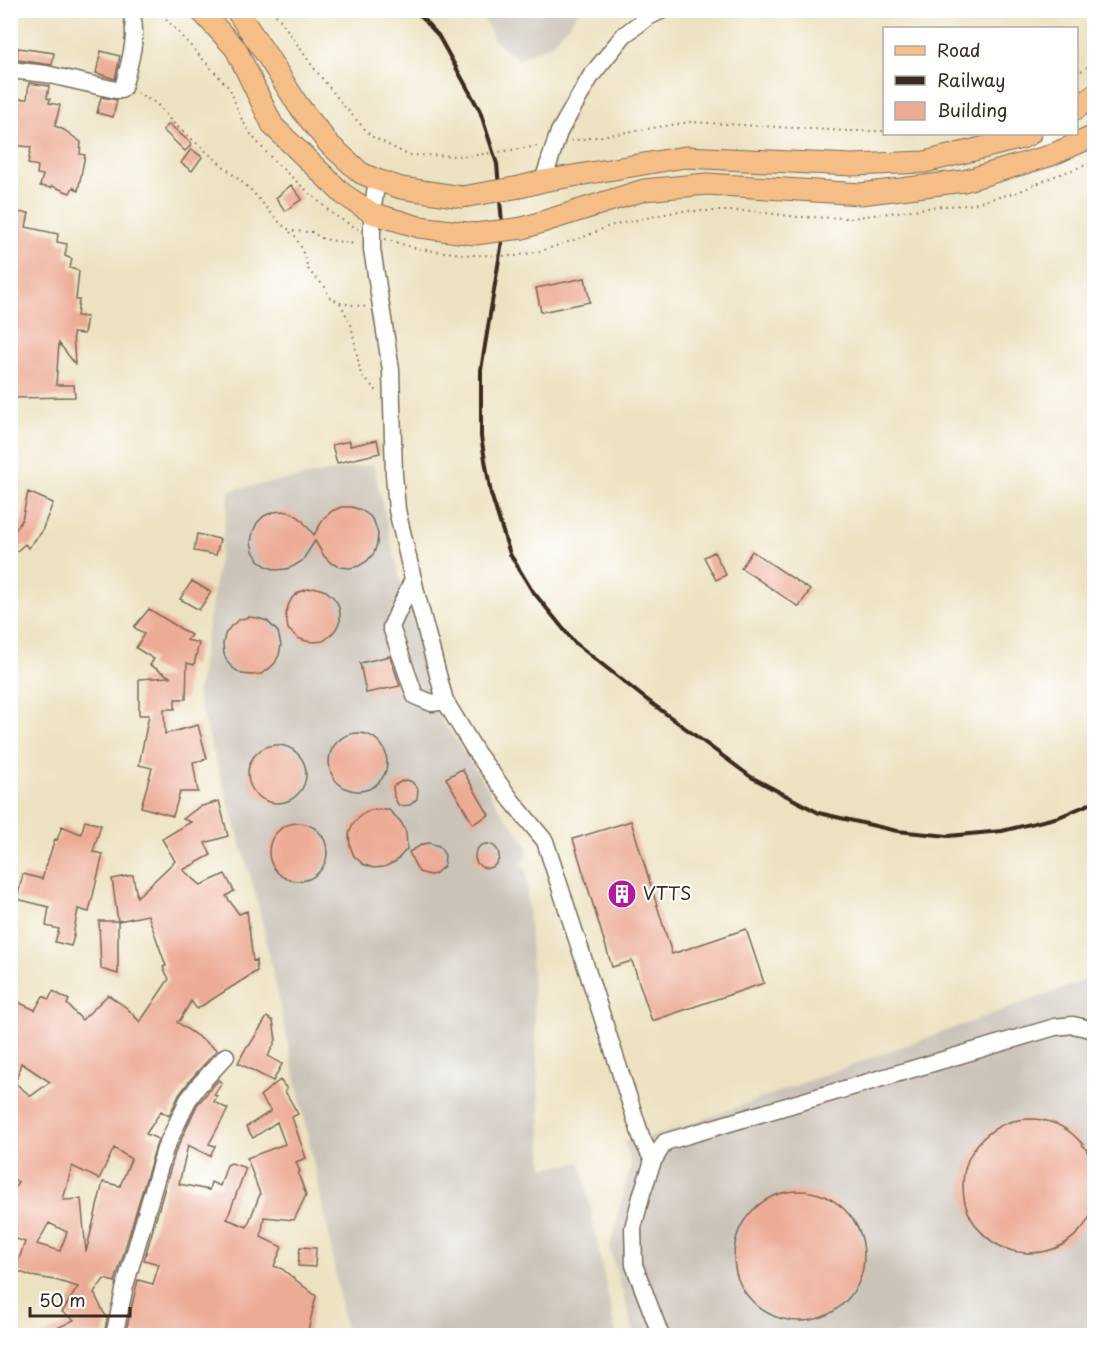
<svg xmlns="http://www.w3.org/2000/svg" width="1105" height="1346" font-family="'Playpen Sans',sans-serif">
<rect width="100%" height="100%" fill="#fff"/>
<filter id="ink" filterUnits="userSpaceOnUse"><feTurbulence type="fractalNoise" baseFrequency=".0167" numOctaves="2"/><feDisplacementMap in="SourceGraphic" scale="12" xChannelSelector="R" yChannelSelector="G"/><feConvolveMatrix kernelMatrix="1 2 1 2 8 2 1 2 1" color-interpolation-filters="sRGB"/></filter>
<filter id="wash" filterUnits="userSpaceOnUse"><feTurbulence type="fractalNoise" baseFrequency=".008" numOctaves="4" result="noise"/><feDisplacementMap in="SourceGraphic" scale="24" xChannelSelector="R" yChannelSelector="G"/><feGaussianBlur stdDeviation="1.35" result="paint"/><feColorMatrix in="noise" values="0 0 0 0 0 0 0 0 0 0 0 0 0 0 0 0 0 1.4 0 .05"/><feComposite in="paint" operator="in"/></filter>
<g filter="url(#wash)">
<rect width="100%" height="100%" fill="#ece1c0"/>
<path fill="#cbc3b8" d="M480,11H580L552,44L518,59L494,40Z
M373,464L401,585L403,603L411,606L430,690L429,695L436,714L459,744L502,812L527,845L528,857L520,864L526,869L543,1168L581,1162L616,1335H346L327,1225L257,899L197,696L230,490Z
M1094,977V1335H635L610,1249L631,1163L624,1142L660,1135Z"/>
<g id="blocks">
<path fill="#ecab95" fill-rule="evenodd" d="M18,48L54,53L52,65L17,60Z
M101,51L120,56L115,79L96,73Z
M29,83L49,86L47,98L50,99L49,103L60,105L55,126L64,130L81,142L80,154L85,155L78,191L73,187L70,193L52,186L51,188L40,186L43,175L37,174L38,166L28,164L31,147L10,145V98L27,99Z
M101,97L117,100L113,117L97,113Z
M169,124L192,144L185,151L163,130Z
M191,149L202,157L192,171L181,163Z
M291,185L302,199L285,211L276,198Z
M10,212L29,213L26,227L58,234L57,242L67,244L65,256L72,259L70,268L79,271L76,300H79L77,316L87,317L84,334L73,333L75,364L59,343L56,385H74L75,397L10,398Z
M585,278L590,302L541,312L536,288Z
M377,440L380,453L337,463L332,445L350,441V446Z
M28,492L53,503L41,533L28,548L25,544L10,557V538L22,520Z
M341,507H352L361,510L370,516L375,524L378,534L377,544L374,553L367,561L359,566L350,568L340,567L331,563L324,556L315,541L302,561L294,566L286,569L276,570L266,566L258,560L253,551L251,542L253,532L257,523L264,516L273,512L283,511L292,513L300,518L314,535L324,518L332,511Z
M197,534L220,539L216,555L194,551Z
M752,551L810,590L799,607L741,568Z
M714,552L726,575L716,580L704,557Z
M192,581L211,592L199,610L180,599Z
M317,588L326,591L333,597L338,604L340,613V621L336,629L330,636L323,641L314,642L306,641L298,638L288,629L286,615L288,606L292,598L299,592L308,589Z
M149,609L191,635L187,640L199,643L194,665L187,663L186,699H175V709H164L165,734L198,725L207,759L193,762L198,792H180L173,816L141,807L152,768L139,765L149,715H139V679L170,677L150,665L154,659L136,648L144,634L134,627Z
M248,617L258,618L267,621L278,632L281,645L279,655L275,663L269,669L261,674L251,675L242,674L234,669L228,663L224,654L223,644L225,634L231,626L239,620Z
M390,656L400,686L366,693L360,663Z
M329 762a29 29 0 1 1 58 0a29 29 0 1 1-58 0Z
M248 774a29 29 0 1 1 58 0a29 29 0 1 1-58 0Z
M462,769L489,815L473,824L446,778Z
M407,780L412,782L418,789L417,799L410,805L399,806L394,797L393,786L402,781Z
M219,801L228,836L205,843L211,855L183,870L201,885L225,874L234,891L226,896L239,914L247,911L253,961L256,960L257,971L197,1009L191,1001L180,1020L177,1022L217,1050L191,1079L179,1095L169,1116L161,1111L146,1134L158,1139L115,1282L104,1279L94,1293L107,1319L104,1335H43L74,1320L62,1312L78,1287L55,1280L31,1276L15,1270L25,1242L10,1237V1196L18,1182L10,1176V994L22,1004L35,1010L43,996L49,999L53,991L69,1000L67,1004L82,1020L108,995L127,1008L140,1022L169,979L163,967L166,966L148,915L118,921L112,879L133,875L137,897L175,861L162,839L191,822L183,819L199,807ZM21,1063L50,1082L31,1096L15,1083ZM114,1148L131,1159L120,1186L103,1182L86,1252L81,1199L63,1200L72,1166L99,1179ZM49,1223L67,1232L60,1251L37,1244Z
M371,810H389L401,822L406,832L407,849L395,862L384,867L373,868L363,864L354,856L350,846L349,834L353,824L361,815Z
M85,821L101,825L93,852L103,854L89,912L78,909L73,936H74L71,946L55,942L59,929L46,926L49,907L17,899L23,874L42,879L55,839L57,840L62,826L81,834Z
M631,821L672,954L746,929L764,983L652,1021L632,961L612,967L573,839Z
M269 852a29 29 0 1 1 58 0a29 29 0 1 1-58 0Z
M429,843L439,846L445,855L444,866L435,874L430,875L419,872L416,867L409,852L423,844Z
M475 856a12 12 0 1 1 24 0a12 12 0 1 1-24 0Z
M99,921H118V974L101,969Z
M267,1017L273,1021L276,1040L268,1056L282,1064L273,1081L238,1063L247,1046H249Z
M218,1080L222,1083L214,1095L217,1096L214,1102L228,1109L209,1144L215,1146L210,1156L188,1145L179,1184L209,1190L211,1182L220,1186L227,1165L231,1163L246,1168L227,1219L247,1227L260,1194L247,1158L285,1144L277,1122L253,1138L246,1127L271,1111L260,1096L280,1080L287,1089L285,1091L298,1114L292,1117L306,1158L296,1162L300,1172L298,1173L306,1195L294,1220L264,1217L261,1237L282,1247L274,1266L282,1269L316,1296L307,1335H125L138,1280L153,1284L159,1264L144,1260L175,1153L197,1105Z
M963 1186a67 67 0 1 1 134 0a67 67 0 1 1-134 0Z
M734 1256a65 65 0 1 1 130 0a65 65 0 1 1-130 0Z
M300,1247L316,1248L315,1267L298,1266Z"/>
</g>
</g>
<g filter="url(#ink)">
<use href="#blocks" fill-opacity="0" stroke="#796a57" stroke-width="1.5"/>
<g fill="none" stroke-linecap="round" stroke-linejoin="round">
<g stroke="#796a57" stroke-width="19">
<path id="minor" d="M10,70L46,74L116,90H121L123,88C129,64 140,34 130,10
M377,180L372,213V249L391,370L394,474L397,510L417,596L445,701L476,752L512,801L545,841L642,1139L653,1161
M543,181L559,132L591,76L624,35L648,17L663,10
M413,579L391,627L415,696L432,703L445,701
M114,1336L125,1286L165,1149L188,1100L199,1085L226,1056
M661,1336L634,1265L633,1228L642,1193L653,1161L665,1142L1055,1027L1073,1025L1094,1030"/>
</g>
<g stroke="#796a57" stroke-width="23">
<path id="major" d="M200,10L236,49L273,126L343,194L372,213L419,227L475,234
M236,10L268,57L298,105L329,144L361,173L377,180L401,188L462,197
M1076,109L1094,95
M520,187L543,181L685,157L852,165L925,162L1022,138L1030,134
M523,228L644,190L707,184L861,194L964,181L1049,156L1094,136"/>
</g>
<path stroke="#796a57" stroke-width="2" stroke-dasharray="1.5 4.5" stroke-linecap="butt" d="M158,10L230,89L241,118L252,136L275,162L334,215L358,229
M272,10L282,22L313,67L345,107L371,136L408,155L470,156L539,146
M1076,74L1094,63
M137,93L156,103L172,122L251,190L280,223L286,228L292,231L312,232L321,238L329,240L356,244
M571,141L690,122L848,131H884
M290,232L295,236L301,247L309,271L325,287L329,297L340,303L367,307
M385,239L418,249L470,255L515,256L541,251L589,235L609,226L679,211H752L797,217L851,218L943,206L968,205L1018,192L1055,176L1094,162
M340,303L351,324L361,375L377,391"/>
<use href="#minor" stroke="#fff" stroke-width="16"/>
<use href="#major" stroke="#f6be87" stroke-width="21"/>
<path stroke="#3b2a1e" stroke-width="4" d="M415,10L438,35L480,111L497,164L503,235L481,370V437L491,494L510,554L531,589L574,642L642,696L751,777L819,813L897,831L948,836L1002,831L1059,817L1094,802"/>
<g stroke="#796a57" stroke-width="23" stroke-linecap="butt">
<path id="major-bridge" d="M462,197L520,187
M475,234L523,228"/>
</g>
<use href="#major-bridge" stroke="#f6be87" stroke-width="21"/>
</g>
</g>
<defs>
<g id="building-disc" transform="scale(1.5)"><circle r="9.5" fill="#b5179e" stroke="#fff"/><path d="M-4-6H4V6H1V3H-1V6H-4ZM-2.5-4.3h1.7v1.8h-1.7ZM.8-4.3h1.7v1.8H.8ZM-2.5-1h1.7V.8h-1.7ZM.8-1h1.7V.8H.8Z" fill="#fff"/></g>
</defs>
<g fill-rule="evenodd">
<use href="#building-disc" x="622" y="894"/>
</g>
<g text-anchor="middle" stroke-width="4.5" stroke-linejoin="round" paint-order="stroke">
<g font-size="18" fill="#3b2a1e" stroke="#fff" text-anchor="start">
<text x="643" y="900">VTTS</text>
</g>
</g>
<rect width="1105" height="1346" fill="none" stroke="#fff" stroke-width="36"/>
<rect x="883" y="27" width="195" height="108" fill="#ffffff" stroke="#b1aaa5" stroke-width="1.5"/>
<rect x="895" y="46" width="30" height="9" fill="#f6be87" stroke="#b1aaa5" stroke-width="1.5"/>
<text x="937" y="57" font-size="18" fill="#3b2a1e">Road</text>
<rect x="895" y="76" width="30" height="9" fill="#3b2a1e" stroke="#b1aaa5" stroke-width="1.5"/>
<text x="937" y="87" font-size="18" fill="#3b2a1e">Railway</text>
<rect x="895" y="102" width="30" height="18" fill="#ecab95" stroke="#b1aaa5" stroke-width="1.5"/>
<text x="937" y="117" font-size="18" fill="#3b2a1e">Building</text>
<path d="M30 1307v9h100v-9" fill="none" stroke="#3b2a1e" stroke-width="3"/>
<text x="39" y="1307" font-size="18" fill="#3b2a1e" stroke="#ffffff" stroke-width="4.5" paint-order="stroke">50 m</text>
</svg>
